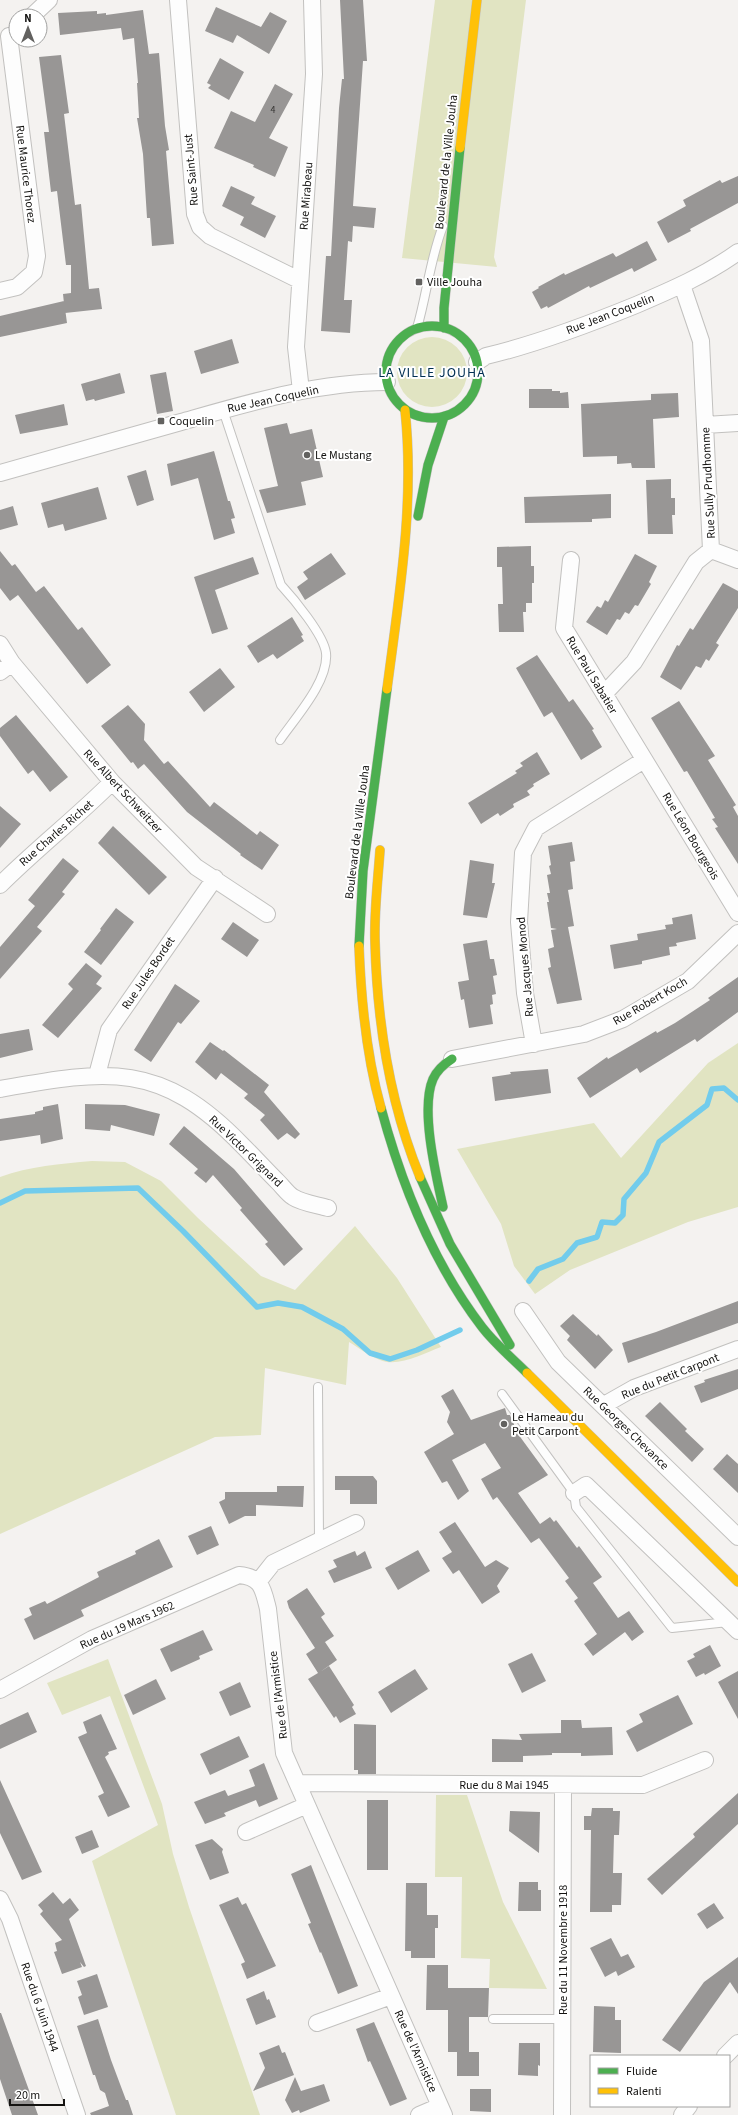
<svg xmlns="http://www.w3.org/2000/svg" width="738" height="2115" font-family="'Source Sans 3',sans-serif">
<rect width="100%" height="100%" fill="#f4f2f0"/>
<path fill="#e1e4c2" d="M435,0H526L494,257L497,267L402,258Z
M397 372a35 35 0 1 1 70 0a35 35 0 1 1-70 0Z
M738,1043V1207L688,1222L570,1270L535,1294L514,1266L501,1224L457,1149L594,1123L621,1158L708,1063Z
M92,1161L125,1162L161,1181L198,1218L261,1276L295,1290L355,1226L397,1278L441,1347C424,1353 398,1368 380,1360C369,1356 359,1348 349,1342L346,1385L265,1368L261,1435L215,1437L0,1534V1177C30,1166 60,1164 92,1161Z
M108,1659L162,1804L173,1854L189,1907L260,2115H176L92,1861L158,1825L110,1696L62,1715L47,1683Z
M436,1795H467L503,1902L547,1989L489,1988L490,1959L461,1958L462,1877H435Z"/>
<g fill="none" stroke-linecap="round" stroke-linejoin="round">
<path stroke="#72ccec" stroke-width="5.5" d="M0,1203L25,1191L138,1188L183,1231L257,1307L278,1303L302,1307L343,1329L370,1353L390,1359L417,1350L460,1330
M529,1281L538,1269L563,1259L577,1243L597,1237L602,1222L615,1223L623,1215L624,1199L646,1173L659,1142L707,1105L712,1089L724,1088L738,1100"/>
</g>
<path fill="#989695" d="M340,0H363L367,61H363L353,206L376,208L374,228L353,226L352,242L348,241L344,300H352L350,333L321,331L326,256H331L339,108L342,79H344Z
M216,7L261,27L270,12L287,21L269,54L237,35L233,43L205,31Z
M143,10L149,54L159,53L165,126L169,150L166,151L174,244L152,246L150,218H147L143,154L137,118H139L137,83H138L134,38L123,40L121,28L60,35L58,13L97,11V14L106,13V15Z
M61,55L69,113L64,114L75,205L81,204L89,289L99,288L102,309L65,313L63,294L71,293V265H66L57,191L51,192L44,132H49L39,57Z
M220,58L244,72L229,100L208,88L211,85L207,83Z
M275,84L293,94L269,138L288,147L275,177L253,167L254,165L214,148L231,111L255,122Z
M738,176V203L690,229L691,231L668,243L657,222L686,206L683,200L720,180L722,183Z
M231,186L255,197L251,204L276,216L265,238L240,225L244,217L222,206Z
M647,241L657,260L634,272L632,268L590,288L589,286L548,308L547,306L541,309L532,292L539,288L538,287L564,273L565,275L613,253L616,257Z
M64,301L67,323L0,337V316Z
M232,339L239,363L201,374L194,351Z
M166,372L173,411L157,414L150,375Z
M120,373L125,393L95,401L94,399L86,401L81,384Z
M529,389H552V391H560V393L568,392L569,408H529Z
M678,393L679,417L653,419L655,468H632L631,463L617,464V456L583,457L581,404L651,400V394Z
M64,404L68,425L20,434L15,415Z
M287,423L290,434L312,429L323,477L301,482L306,505L267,513L259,490L278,486L264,428Z
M214,451L228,501H230L235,518L231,519L235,533L214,540L198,478L171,486L167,464Z
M146,470L154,500L137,506L127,476Z
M671,479V498H675V515H672L673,534H648L646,480Z
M98,487L107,519L65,531L63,524L48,528L41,503Z
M611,494V518L592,519V522L525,523L524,497Z
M13,506L18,525L0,530V510Z
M531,546V566H534V583H532V603H526V612H523L524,632H499L498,604H503L502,567H497V547Z
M0,551L12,566L15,564L36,592L44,586L78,630L82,627L111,665L87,684L18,595L10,601L0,588Z
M331,553L346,574L305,600L297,587L308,579L303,572Z
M635,554L657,566L649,582L651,584L638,606L635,605L629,614L625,612L620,620L617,619L607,635L586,622L597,606L601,608L605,600L608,602Z
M253,557L259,574L215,590L228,629L212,634L194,577Z
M723,583L738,591V608L716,643L719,645L709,661L706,659L701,668L696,666L681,690L660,677L677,645L679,646L690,628L693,630Z
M292,617L303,635L301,636L304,641L277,659L273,654L258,663L247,646Z
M537,655L569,702L573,699L594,729L592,730L602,747L581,760L552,712L544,717L516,668Z
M220,668L235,687L204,712L189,692Z
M679,701L715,756L708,760L736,805L733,807L738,816V864L715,828L718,827L712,819L715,818L687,771L684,772L651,718Z
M128,705L145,724L144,740L164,764L168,761L210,807L214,802L257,835L260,831L279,845L262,870L240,855L241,854L187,812L144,764L138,769L133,762L131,763L101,726Z
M16,715L68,777L50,792L33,770L28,774L0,736V728Z
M537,752L550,774L533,784L534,786L527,791L530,795L513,804L514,807L500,816L498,813L481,824L468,803L517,773L515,771L523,766L520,763Z
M0,806L21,824L0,848Z
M113,826L167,877L149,895L98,843Z
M572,842L575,861L570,862L573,889L568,890L574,926L568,927L582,1000L557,1004L548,968L551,967L548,949L554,947L551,930L557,929L551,928L547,902H549L547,893H550L547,875L551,874L549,866L551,865L548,846Z
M63,858L79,871L62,892L65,894L37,927L42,931L0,979V947L35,906L28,900Z
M470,860L494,864L492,883H495L487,918L463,915Z
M116,908L134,922L101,965L84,952L101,930L100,929Z
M692,914L696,939L676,943L677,946L669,947L670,955L642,961V964L614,969L610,945L638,940L637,934L666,929L665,925L673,924L672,918Z
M233,922L259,940L247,957L221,939Z
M487,940L490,959H494L497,975L493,976L496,994L492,995L493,1004L490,1005L493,1024L469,1028L464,999L461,1000L458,982L469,980L463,944Z
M86,963L102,976L96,984L102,988L58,1038L42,1025L73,989L68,984Z
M738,977V1012L697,1042L695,1039L640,1073L637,1068L590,1098L577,1078L607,1057L608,1059L656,1031L657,1033L675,1023L710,1000L708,998Z
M175,984L200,1001L181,1024L178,1022L151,1062L134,1050Z
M29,1029L33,1050L0,1058V1034Z
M210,1042L223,1051L224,1050L269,1085L264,1092L300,1134L295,1139L287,1133L278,1140L260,1120L265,1115L244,1098L248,1094L221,1073L216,1080L195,1062Z
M548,1069L551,1093L495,1101L492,1077L511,1074L510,1072Z
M58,1104L63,1139L41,1144L40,1135L0,1141V1119L35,1114V1112L43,1110V1107Z
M85,1104L125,1105L160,1114L154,1136L111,1125L110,1131L85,1129Z
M184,1126L234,1169L303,1249L284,1266L265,1244L268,1242L240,1210L242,1208L213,1175L206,1183L194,1173L198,1169L169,1144Z
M738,1301V1323L628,1363L622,1343L656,1332Z
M573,1314L597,1336L598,1334L613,1350L595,1369L567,1340L570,1336L560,1326Z
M738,1369V1389L701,1403L694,1386L705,1382L704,1380Z
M453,1389L471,1420L505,1408L507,1415H510L518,1434L548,1475L518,1493L540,1524L550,1517L554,1522L556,1520L577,1548L579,1546L602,1577L593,1583L618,1618L629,1611L644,1632L632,1641L625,1632L593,1656L584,1644L597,1634L574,1601L578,1598L565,1581L569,1578L539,1538L531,1543L497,1497L493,1500L481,1479L501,1468L485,1443L452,1460L469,1491L458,1500L447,1481L442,1483L424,1452L454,1434L447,1422L450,1412L441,1396Z
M660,1402L687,1429L685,1431L704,1449L692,1462L645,1416Z
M727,1454L738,1464V1493L713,1469Z
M335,1476H373L377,1481V1504H350V1490H335Z
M277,1486H304L303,1507L256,1505V1516H245L229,1524L219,1502L225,1499V1492H277Z
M455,1522L485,1567L496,1560L509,1568L497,1586L500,1592L482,1604L459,1570L453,1574L442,1558L452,1552L439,1532Z
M211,1526L219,1545L197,1555L188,1536Z
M159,1539L173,1567L81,1610L84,1616L34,1640L24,1619L32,1615L29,1608L45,1601L47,1604L99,1577L97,1572L136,1554L135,1551Z
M418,1550L430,1571L398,1590L385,1568Z
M355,1551L357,1556L365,1551L372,1568L334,1583L328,1571L337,1567L333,1560Z
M307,1588L325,1614L321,1617L334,1636L316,1648L325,1642L337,1660L320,1672L329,1666L354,1705L352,1707L356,1714L340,1723L336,1716L334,1718L308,1679L318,1673L306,1654L315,1648L289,1608L287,1601Z
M203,1630L213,1650L199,1656L200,1659L171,1672L160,1649Z
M710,1645L721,1666L705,1675L704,1673L696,1677L687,1661L695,1657L693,1654Z
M532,1653L546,1681L522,1693L508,1664Z
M415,1669L428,1689L391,1713L378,1692Z
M738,1671V1719L718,1682Z
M156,1679L166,1699L133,1715L124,1695Z
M240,1682L251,1707L230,1716L219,1692Z
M678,1695L693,1724L637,1752L626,1731L643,1722L639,1714Z
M28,1712L37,1732L0,1749V1725Z
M101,1714L117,1749L108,1752L109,1754L105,1757L130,1807L108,1817L98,1796L104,1793L78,1737L87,1733L83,1722Z
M561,1720H581L582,1728L612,1727L613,1755L581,1756V1753H552V1755L523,1756V1762H492V1739L522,1740L519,1734L561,1733Z
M354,1724L376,1725V1774H358V1770H354Z
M239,1736L249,1757L210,1775L200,1754Z
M264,1763L278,1799L259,1807L256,1800L224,1813L226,1816L205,1824L194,1802L225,1790L228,1796L255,1786L249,1770Z
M0,1780L42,1872L22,1880L0,1833Z
M738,1793V1824L662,1895L647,1879L695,1837L693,1834Z
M367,1800H388V1870H367Z
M592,1808H613V1811H620L619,1835H614L613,1873H622L621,1905H612V1912H590L591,1830H584V1816H591Z
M510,1811L540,1812L539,1853L509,1831Z
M92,1830L99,1847L82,1854L75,1837Z
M212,1839L223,1849L222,1852L229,1873L210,1880L195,1845Z
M311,1865L358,1986L338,1994L321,1952L320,1953L308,1924L311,1923L291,1874Z
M519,1882H538V1890H541V1911H518Z
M406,1883H427V1915H438V1928H435V1958H411V1951H405Z
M53,1892L63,1904L70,1898L79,1910L69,1919L86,1966L84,1967L80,1962L82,1967L62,1974L54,1952L57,1951L55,1943L62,1940L40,1914L43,1911L38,1905Z
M238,1897L242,1905L246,1903L276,1966L247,1979L241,1964L245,1962L219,1905Z
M714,1903L724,1918L707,1929L697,1914Z
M611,1938L621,1957L628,1954L635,1967L618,1976L616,1971L605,1977L590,1948Z
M738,1957V1994L730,1982L680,2052L662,2040L704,1982Z
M427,1965H448V1988H489L488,2017H469V2052H448V2010H426Z
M97,1974L108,2007L84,2015L78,1997L82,1995L77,1981Z
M264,1991L267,2000L269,1999L276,2017L256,2025L246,1999Z
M594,2006L615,2007V2020H621V2053L593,2052Z
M0,2013H1L38,2115H12L0,2079Z
M98,2019L111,2060L126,2100H128L133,2115H91L90,2113L109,2106L105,2093L100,2090L95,2075H93L77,2026Z
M374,2022L407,2099L390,2106L370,2061L368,2062L356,2029Z
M519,2043H540V2066L538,2065V2076L518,2075Z
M279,2045L282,2053L285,2052L294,2075L253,2091L265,2068L259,2053Z
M457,2052H479V2076H457Z
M295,2077L301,2091L324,2084L330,2101L300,2113L299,2110L292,2113L285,2100Z
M470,2089H491V2112L470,2111Z"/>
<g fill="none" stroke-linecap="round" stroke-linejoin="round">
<g stroke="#c2c1bf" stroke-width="10">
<path id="lane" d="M417,328C427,294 430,259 443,226
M223,410L281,585C293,598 324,635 326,653C329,681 295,718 280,740
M318,1387L319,1541
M502,1394L574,1493L576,1507L672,1628L728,1622
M493,2019H562"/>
</g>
<g stroke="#c2c1bf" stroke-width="18">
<path id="street" d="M178,0L195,214L200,227L210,236L299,280
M32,16L49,0
M0,291L17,287L34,272L37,256L9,36
M477,362L486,356C537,344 587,325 636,305C671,290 706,275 738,252
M301,391L296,347L314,74L312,0
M705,425L738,423
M0,473C60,456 121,439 181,422C248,403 317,382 387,382
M711,550L738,560
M571,560L564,628L738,913
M0,644L12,663L112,782L196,867L267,914
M0,672L12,663
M604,694L634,662L696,562L711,550L701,341L682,285
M0,885C36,849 76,818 112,782
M534,1044L525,993L519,922L523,853L536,828L644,760
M452,1059L584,1034L623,1019L688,981L738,933
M97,1075L109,1030L215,878
M0,1089C107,1070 160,1060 242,1145C254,1157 266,1170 278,1182C283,1187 288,1194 293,1197C302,1203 318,1205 328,1208
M523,1311L558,1362L738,1537
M604,1405L634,1388L738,1349
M574,1493L586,1485L738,1631
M258,1582L273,1563L356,1523
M0,1690L92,1639L239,1575C262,1577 263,1589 268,1609L284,1753L444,2115
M298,1783L643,1785L705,1760
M246,1832L307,1805
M0,1899L10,1919L77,2115
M317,2023L391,1996
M725,2056L738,2043
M419,2115L440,2106
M562,2115L563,1785
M682,2115L689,2106"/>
</g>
<g stroke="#c2c1bf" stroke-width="10">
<path id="fast" d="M386 372a46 46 0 1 1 92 0a46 46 0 1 1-92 0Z
M444,328V308L460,148
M418,516L428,465L444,417
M359,946L363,871L387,689
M381,1108C402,1186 433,1263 482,1327C495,1344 512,1358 527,1373
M420,1177L450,1244L510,1345
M443,1207C436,1175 420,1109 433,1079C437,1070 444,1064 452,1059"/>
</g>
<g stroke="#c2c1bf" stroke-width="10">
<path id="slow" d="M460,148L477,0
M387,689C399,596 415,504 405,410
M380,850C378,880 374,911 375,941C377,1020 390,1104 420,1177
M359,946C361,1001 366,1055 381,1108
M527,1373L738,1582"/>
</g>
<use href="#lane" stroke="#fdfdfd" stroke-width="8"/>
<use href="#street" stroke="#fdfdfd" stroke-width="16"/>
<use href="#fast" stroke="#4caf50" stroke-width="9"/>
<use href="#slow" stroke="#ffc107" stroke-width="9"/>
</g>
<g fill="#62615f" stroke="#fff" stroke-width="1.5">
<rect x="415" y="278" width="8" height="8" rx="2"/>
<rect x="157" y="417" width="8" height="8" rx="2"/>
<circle cx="307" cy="455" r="4"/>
<circle cx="504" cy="1424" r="4"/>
</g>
<g text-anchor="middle" stroke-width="4" stroke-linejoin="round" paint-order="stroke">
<g font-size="10" fill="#353432">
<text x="273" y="113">4</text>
</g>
<g font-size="12" fill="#141311" stroke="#fff">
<text transform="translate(446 162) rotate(-84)" y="4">Boulevard de la Ville Jouha</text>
<text transform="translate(191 170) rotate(-95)" y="4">Rue Saint-Just</text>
<text transform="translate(26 174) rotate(83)" y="4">Rue Maurice Thorez</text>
<text transform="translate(306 196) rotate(-86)" y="4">Rue Mirabeau</text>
<text transform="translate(610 314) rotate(-21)" y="4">Rue Jean Coquelin</text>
<text transform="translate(273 399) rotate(-12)" y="4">Rue Jean Coquelin</text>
<text transform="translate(708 483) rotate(-93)" y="4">Rue Sully Prudhomme</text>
<text transform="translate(592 675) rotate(59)" y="4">Rue Paul Sabatier</text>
<text transform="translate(123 791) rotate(47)" y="4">Rue Albert Schweitzer</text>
<text transform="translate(357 832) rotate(-83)" y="4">Boulevard de la Ville Jouha</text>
<text transform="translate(56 833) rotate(-41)" y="4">Rue Charles Richet</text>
<text transform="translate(691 836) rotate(59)" y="4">Rue Léon Bourgeois</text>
<text transform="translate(525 967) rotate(-95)" y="4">Rue Jacques Monod</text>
<text transform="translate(148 973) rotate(-56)" y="4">Rue Jules Bordet</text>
<text transform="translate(650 1001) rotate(-30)" y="4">Rue Robert Koch</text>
<text transform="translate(246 1151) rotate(44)" y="4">Rue Victor Grignard</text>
<text transform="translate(670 1376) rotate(-22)" y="4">Rue du Petit Carpont</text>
<text transform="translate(626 1428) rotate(44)" y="4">Rue Georges Chevance</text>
<text transform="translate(127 1625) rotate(-24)" y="4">Rue du 19 Mars 1962</text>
<text transform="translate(278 1695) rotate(-97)" y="4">Rue de l'Armistice</text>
<text x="504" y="1789">Rue du 8 Mai 1945</text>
<text transform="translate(563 1950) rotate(-90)" y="4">Rue du 11 Novembre 1918</text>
<text transform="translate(40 2007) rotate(71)" y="4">Rue du 6 Juin 1944</text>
<text transform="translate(416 2051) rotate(66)" y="4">Rue de l'Armistice</text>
</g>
<g font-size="12" fill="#141311" stroke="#fff" text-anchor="start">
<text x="427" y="286">Ville Jouha</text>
<text x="169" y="425">Coquelin</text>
<text x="315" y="459">Le Mustang</text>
<text x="512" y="1421">Le Hameau du<tspan x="512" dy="14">Petit Carpont</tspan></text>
</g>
<g font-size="14" letter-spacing="1" fill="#002f52" stroke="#fff">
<text x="432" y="377">LA VILLE JOUHA</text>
</g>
</g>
<rect x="590" y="2055" width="140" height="52" fill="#ffffff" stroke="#a1a1a0"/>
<rect x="598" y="2068" width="20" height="6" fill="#4caf50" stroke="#a1a1a0"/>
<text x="626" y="2075" font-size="12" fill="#141311">Fluide</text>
<rect x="598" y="2088" width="20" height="6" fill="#ffc107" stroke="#a1a1a0"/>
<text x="626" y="2095" font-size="12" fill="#141311">Ralenti</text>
<g transform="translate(28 28)"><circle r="19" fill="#ffffff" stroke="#a1a1a0"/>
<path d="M0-3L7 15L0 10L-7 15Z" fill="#62615f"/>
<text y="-6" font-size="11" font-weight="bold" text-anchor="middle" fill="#141311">N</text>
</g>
<path d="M10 2099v6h54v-6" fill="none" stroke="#141311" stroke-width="2"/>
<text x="16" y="2099" font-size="12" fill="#141311" stroke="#ffffff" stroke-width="3" paint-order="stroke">20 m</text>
</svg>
